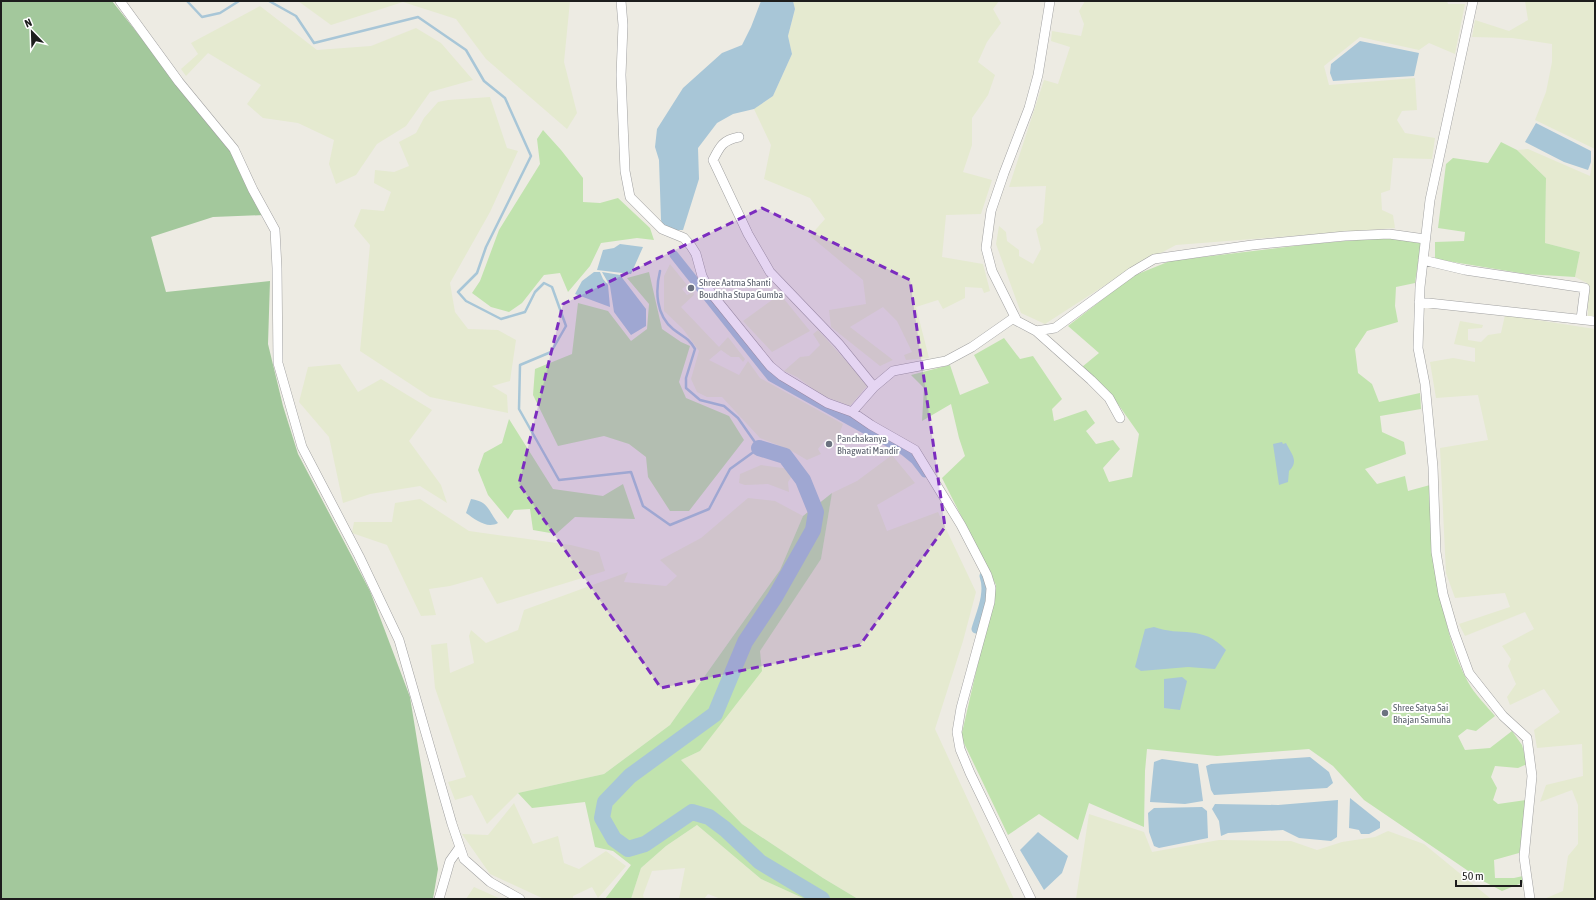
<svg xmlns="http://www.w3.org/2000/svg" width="1596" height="900" font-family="'Asap Condensed',sans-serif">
<rect width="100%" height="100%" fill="#edebe3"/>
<path fill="#e5ead0" d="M298,1H570L564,62L577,113L567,129L486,59L456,19L403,2L331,25Z
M793,1H999L993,9L1001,23L987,42L978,62L995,75L988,95L972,118V145L963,172L992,180L981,214L946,215L942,257L983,264L990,291L984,293L982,288L965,287V298L943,309L938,300L916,307L929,358L906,360L904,355L912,352L897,321L883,307L850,327L893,360L880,366L831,327L829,310L866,304L863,280L810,236L825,219L810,198L764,179L771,145L754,109L773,96L792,54L788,36L795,9Z
M1085,1H1447L1448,4H1465L1455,54L1429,43L1419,50L1360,37L1324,66L1329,85L1415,78L1417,110L1402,111L1397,120L1405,133L1435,138L1432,159L1393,158L1390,190L1381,193L1382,210L1393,215L1395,228L1176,245L1127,271L1045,324L1021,313L996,244L999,226L1006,232L1007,241L1019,250V256L1033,264L1041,249L1036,229L1043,223L1046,186L1009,187L1044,80L1058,84L1070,47L1051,41L1052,31L1081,36L1084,24L1079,11Z
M1525,1H1595V149L1535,120L1546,92L1552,62V44L1512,38L1472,37L1475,20L1509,31L1528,20Z
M260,6L317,50L371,46L416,28L441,43L473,80L430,92L406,126L377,144L356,175L336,184L329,164L334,140L298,123L263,118L247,104L261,85L208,53L186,76L181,69L198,54L191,43Z
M490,97L507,148L518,151L490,212L450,283L455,312L468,329L498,330L516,340L510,381L492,386L507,395L508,413L430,397L360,351L370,245L354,226L361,209L384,211L391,192L374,183L375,170L394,172L409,166L399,142L416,133L424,118L438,102L448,100Z
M1528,149L1590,176L1595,150V317H1588L1587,283L1575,277L1580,252L1545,243L1546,178L1517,150Z
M670,264L687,285L682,289L687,295L693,292L694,295L681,307L719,347L728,337L745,359L743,362L739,357H731L721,350L709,360L739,375L748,361L760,378L843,424L835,445L826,439L818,449L821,454L807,460L790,450L760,438L722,397H707L697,392L691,379L699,351L683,329L664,311V276Z
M780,294L810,331L772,352L743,321Z
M1505,315L1595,329V899H1544L1563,891L1568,856L1578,844V805L1572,790L1540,802L1546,785L1583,776L1582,744L1537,748L1534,730L1560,712L1544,689L1510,705L1507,697L1516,684L1508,666L1511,659L1502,646L1534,629L1525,612L1465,636L1459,624L1510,607L1505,593L1455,598L1446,573L1440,448L1488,440L1478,395L1436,398L1430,362L1453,358L1475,362V348L1454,344L1460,321L1483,325L1482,328L1468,329V340L1481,342L1488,335L1501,333Z
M818,330L868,385L850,406L821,395L797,377L784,371L800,357L809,356L820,345L813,334Z
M340,364L358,392L381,379L432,410L409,441L441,485L447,503L420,486L370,494L343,503L329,437L299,402L308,367Z
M892,455L915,483L877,505L887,531L938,512L976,592L963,641L935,729L1014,899H858L823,878L742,824L681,760L700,751L759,651L821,559L832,493L857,481Z
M761,465L790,469L792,476L788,482L789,492L768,484L745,485L739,483L740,474Z
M748,498L775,501L803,516L780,570L670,725L604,774L518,793L487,824L472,795L455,800L448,782L466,777L435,688L431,645L447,643L450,673L474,663L469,636L471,630L486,643L518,630L524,610L628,572L624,582L666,586L677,576L660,560L701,538Z
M420,499L469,531L571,545L599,552L605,571L497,604L482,577L450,586L429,589L436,615L421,616L387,545L352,533L354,522H392L395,503Z
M514,803L533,844L558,836L564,863L579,869L606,851L626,866L598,898L592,887L573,896V899H544L490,874L462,834L488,835Z
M1089,814L1144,832L1152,852L1219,840L1291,841L1317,850L1342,842L1375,837L1388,831L1424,844L1491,899H1076Z
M697,825L761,879L805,899H721L708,894L704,899H679L685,868L652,871L643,895L644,899H631L641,868L666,846Z
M474,887L501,899H466Z"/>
<path fill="#c1e3ae" d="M543,130L561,150L583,178V202L600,203L618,198L650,228L654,240L637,238L601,243L590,266L568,292L560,273L544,275L522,303L509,312L491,307L472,293L480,281L499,230L540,164L537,139Z
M1501,142L1517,150L1546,178L1545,243L1580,252L1575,277L1526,274L1435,259V242L1464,241L1465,232L1438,228L1446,164L1453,158L1488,163Z
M1392,237L1421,243L1415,283L1396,287L1395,306L1398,322L1367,331L1355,349L1358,373L1372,384L1379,402L1420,393L1421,409L1380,416L1382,432L1404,442L1406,454L1365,469L1377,484L1405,476L1408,491L1430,485C1436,550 1437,624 1468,682C1475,695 1486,705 1495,716L1476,731L1467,729L1458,736L1465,750L1490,748L1512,731L1522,745L1527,764L1518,768L1495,766L1491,777L1497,788L1493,800L1498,804L1526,800L1523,839L1519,853L1494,860L1495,878H1514L1523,876L1524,882L1502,891L1483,881L1364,800L1333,766L1309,749L1217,756L1147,749L1145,771L1144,827L1089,803L1078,840L1039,814L1008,835L961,737L996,585L942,478L965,456L959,438L951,404L922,421L924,388L911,375L950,365L960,395L989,383L974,355L1004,338L1020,359L1033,356L1062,399L1052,409L1054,421L1086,410L1095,423L1086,431L1096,444L1113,440L1120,449L1103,468L1109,482L1132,477L1139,434L1108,390L1082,367L1099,353L1068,326L1133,276L1170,261L1311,244Z
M649,272L662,329L681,342L690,346L679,382L686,398L729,416L744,440L689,511H670L648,477L646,457L629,444L604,436L558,446L533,395L535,369L572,354L578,303L608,311L631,341L647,329L649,304L627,278Z
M509,419L553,489L603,496L623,484L635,519L575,517L556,534L533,530L530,509L514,510L508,519L488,495L478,470L484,453L502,443Z
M832,493L821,559L760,651L762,671L700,751L681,760L742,824L823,878L858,899H805L761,879L697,825L666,846L641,868L631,899H605L631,865L613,851L595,847L585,802L532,808L518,793L604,774L670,725L780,570L803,516Z"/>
<path fill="#a3c89c" d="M1,1H112L231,151L264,215L213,217L151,237L166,292L270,281L268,344L283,406L298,454L370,591L410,697L438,869L433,899H1Z"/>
<path fill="#a8c6d7" d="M761,1H793L795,9L788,36L792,54L773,96L754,109L733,114L717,123L698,148L699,179L683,230H676L663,225L661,220L659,160L655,147L657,129L683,88L722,53L742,45L751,27Z
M1360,41L1419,53L1414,76L1333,81L1330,73L1331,64Z
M1536,123L1591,151V162L1588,170L1564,162L1525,142Z
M620,244L643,247L631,274L597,270L603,250L614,248Z
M594,272H600L603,279L608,285L610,307L575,294L582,281Z
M602,272L620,275L646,309V326L631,335L614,312L610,286Z
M1282,442L1283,444L1286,443C1292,455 1299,461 1289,471L1288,482L1279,485L1273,444Z
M471,499C489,502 487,509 498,523C487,529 476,520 466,513Z
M1154,627C1181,637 1202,624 1226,650L1215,669L1188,667L1141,671L1135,667L1145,629Z
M1182,677L1187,681L1180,710L1164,708V679Z
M1310,757L1329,772L1333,783L1327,788L1214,795L1211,790L1206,766L1211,764Z
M1162,759L1198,764L1203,801L1185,804L1150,802L1154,762Z
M1350,798L1380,822V828L1369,834H1361L1359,830L1349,828Z
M1338,800L1337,837L1331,841L1299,838L1283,830L1228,833L1221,836L1219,821L1212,809L1215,804L1278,805Z
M1202,807L1207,811L1208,838L1159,848L1154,846L1149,832L1148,813L1154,808Z
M1038,832L1068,856L1062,873L1044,890L1020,850Z"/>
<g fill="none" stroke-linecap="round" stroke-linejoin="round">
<path stroke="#a8c6d7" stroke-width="2.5" d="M187,1L202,17L220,13L239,1
M269,1L296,16L314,43L418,17L466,50L484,81L505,98L531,156L486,247L477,273L458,292L466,301L501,319L525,312L535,292L544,283L552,287L566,326L551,352L520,365L519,409L559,480L631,472L643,506L670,525L709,509L730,469L759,448L738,418L724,406L700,400L686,388V378L695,349C688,337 683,337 673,329C656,315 655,291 660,271"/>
<path stroke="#a8c6d7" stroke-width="9" d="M674,255L771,377L904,451L915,460L925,473
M976,629C981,612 990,593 984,576"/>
<path stroke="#a8c6d7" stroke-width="16" d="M759,448L785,456L803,480L816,512L813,530L775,597L745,642L715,714L630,776L605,802L602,818L614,839L628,849L645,844L692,812L709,817L725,829L760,862L822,899"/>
<g stroke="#a1a1a1" stroke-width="10">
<path id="street" d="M120,1L179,82L234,149L253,190L275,230L277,268L278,363L302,447L359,556L399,640L452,824L464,859L490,882L520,899
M621,1L623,25L621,75L625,171L630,197L662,229L684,238L691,246L696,254L702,276L711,293L770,366L782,376L827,403L852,412L871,425L915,450L961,525L987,575L991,588L990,602L961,708L957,732L960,749L970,773L1031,899
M1473,1L1430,200L1420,287L1418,348L1425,384L1433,467L1436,552L1443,594L1454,632L1469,673L1503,716L1527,738L1532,776L1524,857L1530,899
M739,137C723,140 720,146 713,160L748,234L770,272L839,344L874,387
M1423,260L1465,270L1585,288L1581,319
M1419,302L1595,321
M1015,317L1017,321L1036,331L1091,380L1109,398L1120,418
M1036,331L1055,328L1132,272L1154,259L1252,245L1345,236L1389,234L1425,239
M852,412L874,387L893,371L946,361L972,347L1015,317L992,271L986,248L991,211L1004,173L1029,108L1038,75L1050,1
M439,899L450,861L460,847"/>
</g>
<use href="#street" stroke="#fff" stroke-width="9"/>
</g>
<path fill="#7b2cbf" fill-opacity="0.2" stroke="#7b2cbf" stroke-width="3" stroke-dasharray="8 5" stroke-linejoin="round" d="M762,208L910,280L945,527L860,645L661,688L519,484L563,304Z"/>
<g fill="#6b7280" stroke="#fff" stroke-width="1.5">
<circle cx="691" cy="288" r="4"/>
<circle cx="829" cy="444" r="4"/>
<circle cx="1385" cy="713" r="4"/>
</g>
<g text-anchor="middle" stroke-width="4" stroke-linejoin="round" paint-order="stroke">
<g font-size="10" fill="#5b616d" stroke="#fff" text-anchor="start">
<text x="699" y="286">Shree Aatma Shanti<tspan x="699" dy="12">Boudhha Stupa Gumba</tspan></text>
<text x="837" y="442">Panchakanya<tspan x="837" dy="12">Bhagwati Mandir</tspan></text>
<text x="1393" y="711">Shree Satya Sai<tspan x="1393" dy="12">Bhajan Samuha</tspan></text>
</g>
</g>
<rect width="1596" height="900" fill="none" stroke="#1d1d1d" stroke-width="4"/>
<g transform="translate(32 32) rotate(337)" stroke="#ffffff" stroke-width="3" paint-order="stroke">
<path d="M0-3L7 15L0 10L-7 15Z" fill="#1d1d1d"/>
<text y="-6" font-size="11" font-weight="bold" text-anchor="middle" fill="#1d1d1d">N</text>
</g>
<path d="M1456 880v6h65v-6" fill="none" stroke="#1d1d1d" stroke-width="2"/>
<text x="1462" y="880" font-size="12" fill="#1d1d1d" stroke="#ffffff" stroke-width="3" paint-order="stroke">50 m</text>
</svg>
